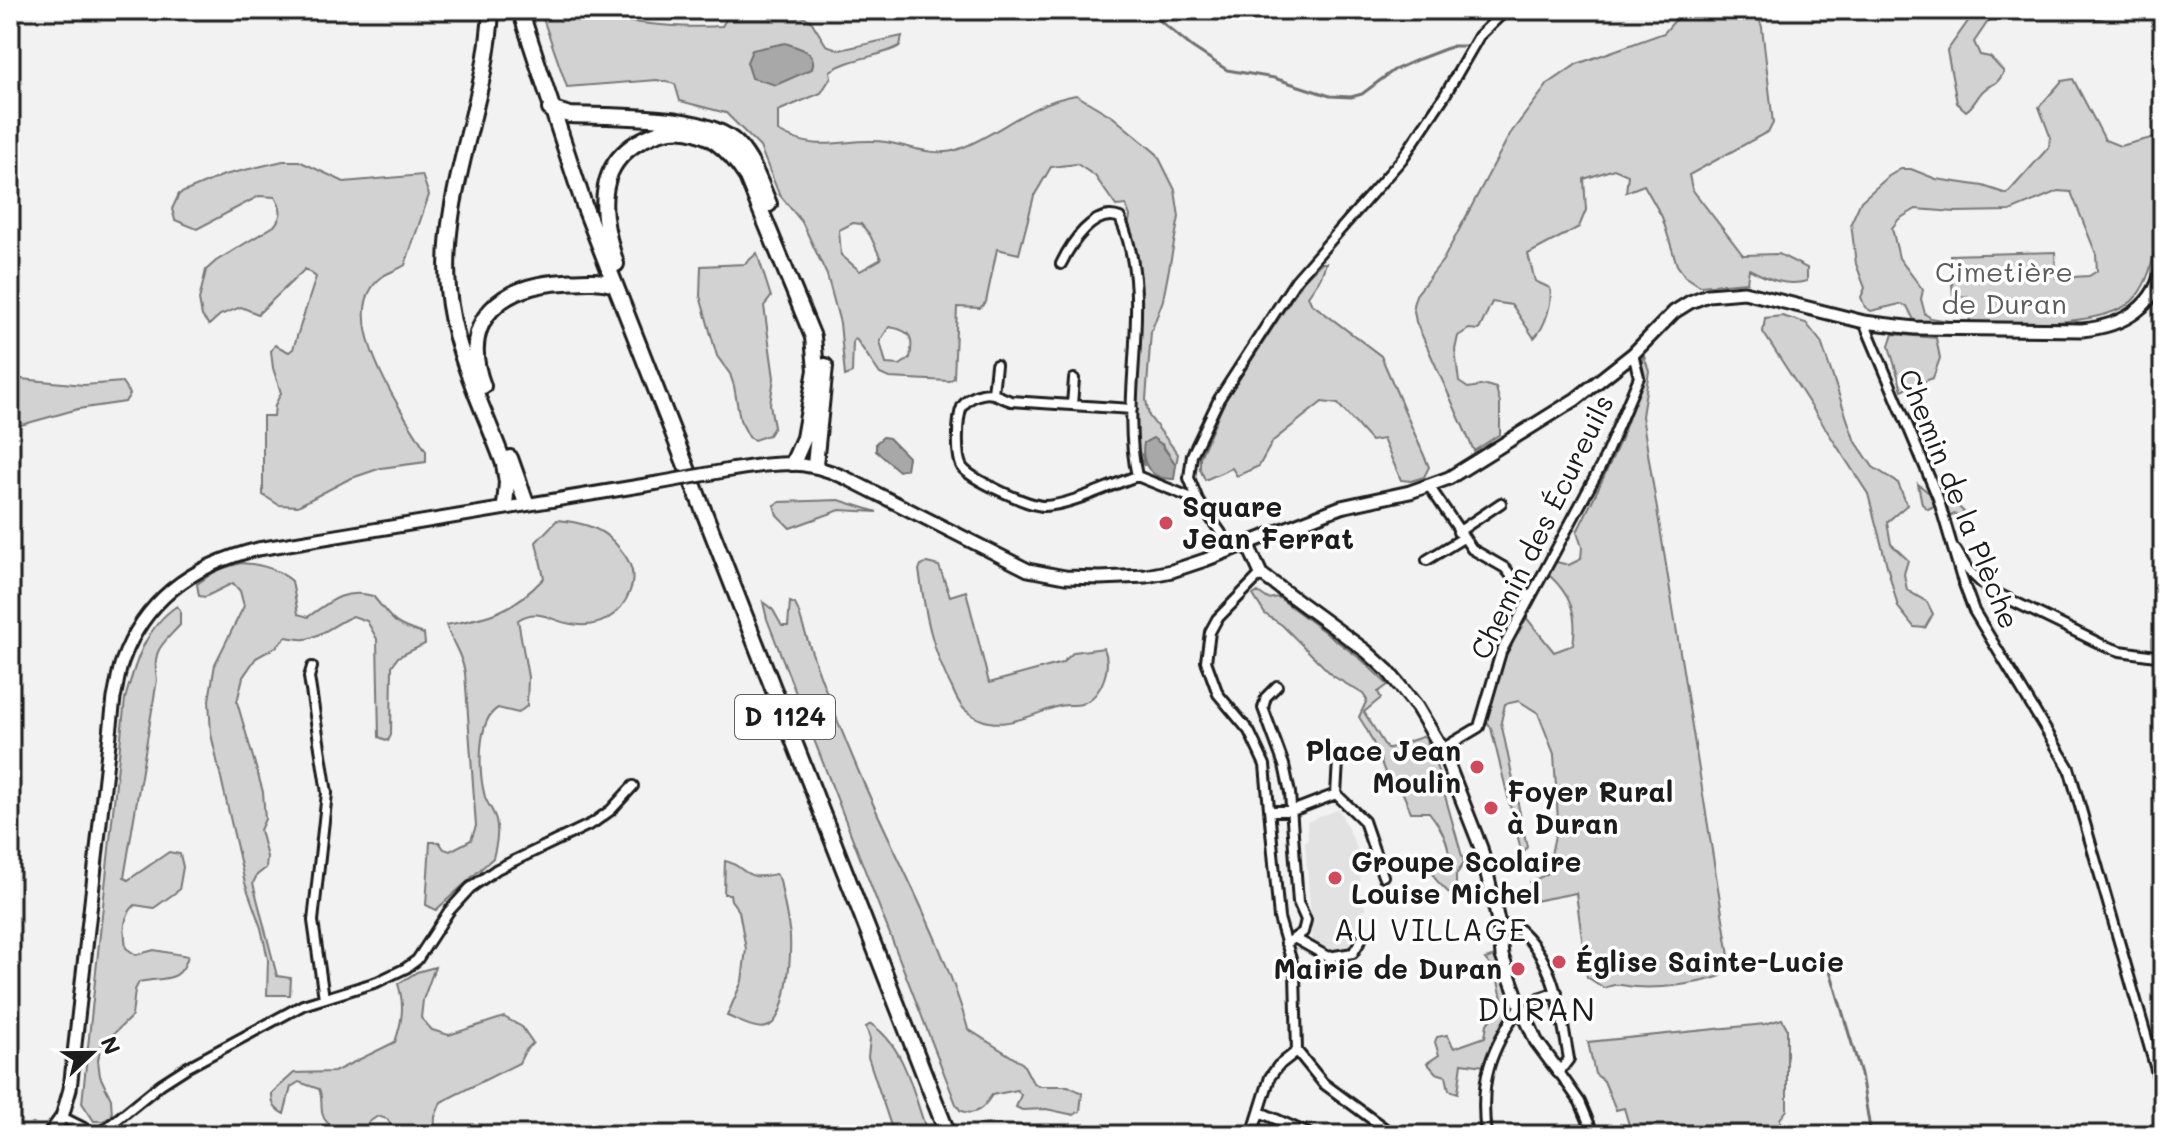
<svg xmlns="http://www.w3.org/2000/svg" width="2173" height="1145" font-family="Mali,sans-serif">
<rect width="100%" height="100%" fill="#f2f2f2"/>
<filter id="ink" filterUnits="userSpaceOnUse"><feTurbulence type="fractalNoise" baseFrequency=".0125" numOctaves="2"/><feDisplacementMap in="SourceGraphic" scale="16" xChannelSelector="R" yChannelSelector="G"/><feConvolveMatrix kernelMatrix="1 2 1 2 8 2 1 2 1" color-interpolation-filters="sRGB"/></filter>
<g filter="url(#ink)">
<path fill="#e2e2e2" d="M1339,809L1361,857L1360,896L1366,909L1360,912L1367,934L1351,941L1346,951L1334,952L1313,943L1305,842L1308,840L1307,822Z"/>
<path fill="#d2d2d2" stroke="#777" stroke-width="2" fill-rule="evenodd" d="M540,10C563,10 580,15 602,18C641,24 683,29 722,26L732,10H793L811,21L826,45L840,50L902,36L900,46C878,58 852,57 830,71L831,77L821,93L778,111V131C822,156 845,136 886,142C910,146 936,158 959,149C1001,133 1029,103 1076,95L1113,117L1157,154L1175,190L1179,217L1163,300L1151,332L1146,400L1149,416L1178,454L1176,465L1162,444L1142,454L1144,466L1137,453L1136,413L1141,314L1139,278L1128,228L1130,216L1126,205L1116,206L1095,176L1077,164L1051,167L1034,196L1019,254L997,249L986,302L980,308L957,307L954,378L949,381L889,378L880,374L856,339L853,341L852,373L845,376L840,323L827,275L802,222L779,194L760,147L726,113L680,101L675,84L657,80L567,87ZM853,223L861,224L870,235L881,259L860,271L841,255L839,230ZM889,327C911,330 914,337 910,358L900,365L886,364L880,341Z
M1684,10H1756L1762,27L1773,123L1769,131L1689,175L1692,189L1743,255L1779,254L1807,268V281C1786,287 1768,279 1749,269L1747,282L1700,286L1685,276L1677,265L1662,217L1644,185L1626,192L1628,175L1614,169L1584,179L1586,210L1579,227L1528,254L1535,281L1550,288C1553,302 1545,328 1534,338L1512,305L1492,302L1479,330L1469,329L1458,336L1455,350L1459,382L1468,388L1486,385L1496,388L1500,403V434L1474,451L1416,322L1413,305L1416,295L1443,260L1510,134L1548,84L1577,64L1664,33Z
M1976,10H2001L1991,17L1974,42L1980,55L1990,57L2004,72C1994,89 1994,81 1984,90C1977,96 1975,105 1966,111L1957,103L1947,51Z
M2071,10H2117C2105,21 2088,19 2073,19Z
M2073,79L2105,140L2120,146L2163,135C2163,178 2164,271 2132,301C2102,328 2009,323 1970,323L1968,297L1953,296L1950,255L2055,252L2056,278L2089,276L2097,271L2096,254L2071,192L2058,191L2010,211L1955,212L1916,209L1899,219L1892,228L1899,258L1923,290L1921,299L1925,314L1931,318L1955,322L1954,326L1916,324L1907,306L1900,304L1871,311L1865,307L1861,297L1865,288L1856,264L1851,223L1861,201L1889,176L1901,169H1911L1936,179L1983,186L2007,194L2049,147L2050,136L2039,107L2062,81Z
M283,161H299L344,182L422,175L429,195L405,265C398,270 388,272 382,277C332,315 404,413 426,451V462L381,468L349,479L298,506L279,505L263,495V416H274L275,405L281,393L273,368L271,351L275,345L289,352L293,349L316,277L305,269L258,314L241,307L220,315L209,325L202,316L199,300L206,270L216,261L274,226C283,215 282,209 275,197L259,196L197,229L175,220L172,209L179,194L224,175Z
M757,253L771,297L764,306L774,378L770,404L774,427L769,435L754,440L749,437L740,420L734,386L730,374L717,356L700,296L701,266L745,264Z
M1321,263H1326L1321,277L1308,296L1311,303L1381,356L1429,467L1424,477L1411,481L1401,480L1383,439L1371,441L1338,404L1322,402L1273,441L1259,466L1237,476L1232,468L1205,480L1200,469V457L1225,401L1304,280Z
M1782,316L1806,323L1821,342L1854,439L1873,467L1898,483L1907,505L1887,522L1891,544L1908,560L1904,574L1907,590L1927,602L1933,614L1925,628L1914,627L1898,607L1868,494L1763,332L1765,318Z
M1893,334L1936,338L1940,358L1933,378L1902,390L1889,346Z
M1643,353L1649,371L1642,416L1729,956L1721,976C1699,984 1659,989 1636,987C1619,986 1622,982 1604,988L1587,977L1576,893L1534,901L1530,882L1547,874L1558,821L1554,754L1538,713L1519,701L1505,704L1501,722L1527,847L1522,854L1491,728L1480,710L1495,650L1517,606L1554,652L1573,645C1578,614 1571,595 1548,574L1556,562L1569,565L1581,559L1582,547L1577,532C1602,480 1640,411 1643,353Z
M10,378L84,385L122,382L130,394L125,402L78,409L21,425H10Z
M1918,484L1928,492L1942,490L1965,513L1960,516L1954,514L1949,517L1936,505L1928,509L1922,504Z
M839,500L877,512L840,510L790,528L777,515L774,505L780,502Z
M557,520C578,522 599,526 614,542C627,556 638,571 630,591C620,617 598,629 571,624C551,621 538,607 518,620L528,677L527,706L518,713L498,708C476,720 479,775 485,797C488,805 494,812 496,820C499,833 496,846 493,858L436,910L426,905L430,842H439L444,849L450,851L471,840L476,826L465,673C462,654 452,643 446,625C490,617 512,612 544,578L536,542Z
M241,563C260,564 278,569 292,581L298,614L308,617C330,601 345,588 373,596C394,621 391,624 424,634L425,644L398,657L392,666L391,735L388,741L379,737L377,639L367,621L353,616C339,621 319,638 305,639C299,640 292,638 286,637L276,647L256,658L243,677L237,702L263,792L265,819L260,830L267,857L266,868L257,875L253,883L277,976L291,978L290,995H267L268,959L261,928L245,883L211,734L209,700L215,664L244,606L240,591L233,583L205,597L199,596L197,584L217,570Z
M927,563L939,566L950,596L966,591L989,683L1062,663L1074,652L1104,648C1112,667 1102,697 1081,704C1073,706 1064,704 1056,707C1026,717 993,736 964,709C959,704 955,695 952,688C932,651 925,612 919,570L921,565Z
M1258,592L1268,599L1278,597L1362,660L1388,685L1378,692L1381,698L1364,712L1387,749L1425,736L1438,771L1464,863L1456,875V895L1453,897L1437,881L1428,866L1433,863L1440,867L1448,864C1452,846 1440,826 1429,812H1411L1398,782H1389C1379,759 1373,737 1359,717L1367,700L1363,694L1333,676L1282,625L1265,614L1253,595Z
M763,602L773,610L782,626H788L790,602L795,604L798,610C814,664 836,718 858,770C895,857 942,938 968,1029L1023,1064L1032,1081L1038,1086H1068L1082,1093L1080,1111L1074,1115L1046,1109L1022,1110L1016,1107L1021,1095L1017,1090L992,1095C984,1107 976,1118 960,1110L956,1104L767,619Z
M177,606L180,610V625C161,646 152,649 157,680L124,878L128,880L169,852L180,854L183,867L179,890L154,908L135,905C122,917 124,931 126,948L136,955L154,950L188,956C180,985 164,976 139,982L135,990L132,1016L101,1046L98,1060L100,1076L111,1099L112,1116L103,1121H94L82,1103L125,699C135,664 145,627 177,606Z
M725,861C738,863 743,874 755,876C762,877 770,875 776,874L780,880C783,899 788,918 790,937C791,956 787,1017 769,1026C758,1032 738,1020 727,1016L742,981L746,949L739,911L731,900L730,894H724Z
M1499,955L1516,1006L1495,1039L1484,1066L1462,1063L1458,1093L1449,1090L1446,1076L1436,1073L1427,1063L1439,1055L1435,1042L1437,1037L1447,1035L1454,1048L1485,1037L1487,1024L1503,1003L1496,972L1485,959Z
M435,967L423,1000L421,1018L432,1030L449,1035L504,1017L522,1027L533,1043L525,1051L519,1063L441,1102L435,1117L434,1135H399L387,1119L378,1116L369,1122L362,1135H344L345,1133C339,1128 332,1126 327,1122C318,1114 324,1099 319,1089L299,1082L291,1087L284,1114C274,1109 272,1104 272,1093L294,1073L334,1072L395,1042C402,1022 405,1005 398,984L417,972Z
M1782,1019L1787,1028V1110L1780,1119L1782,1135H1632L1624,1108L1616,1110L1604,1081L1595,1074L1588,1042L1765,1024Z
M871,1024C905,1046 913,1093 926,1129L921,1134L894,1135L868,1057L870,1039L866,1027Z"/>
<path fill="#a8a8a8" stroke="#707070" stroke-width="2" d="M785,43C799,48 818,51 812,69L776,85L752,78L747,62L752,50Z
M883,437L889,438L908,457L906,469L899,471L876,451V443Z
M1153,438L1161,444L1176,465L1174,479C1151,480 1140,464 1144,443Z"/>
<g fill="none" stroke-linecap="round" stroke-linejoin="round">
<path stroke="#707070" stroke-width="3" d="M1147,10L1192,47L1227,70L1274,78L1330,96L1351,97L1362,94L1394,70L1419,59L1453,46H1467
M1474,50L1495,26L1519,10
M1829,967L1861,1074L1871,1135"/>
<g stroke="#1c1c1c" stroke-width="14">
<path id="street" d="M1061,264C1070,245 1094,207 1120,218C1156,300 1118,392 1137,476
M1864,322L1938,498L1961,576L1974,611L2069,768L2163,1094
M993,393L996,365
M1072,405L1074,379
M1132,409L1011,401C1000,398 994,391 982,394C975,395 966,400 962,407C957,418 956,457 962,467C970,479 1029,506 1044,506C1068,506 1113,484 1137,476
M1137,476L1197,500
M1429,486L1472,549L1505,568L1529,598
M1458,532L1501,503
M1228,550L1221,533L1198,500L1189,478L1192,455L1219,399L1296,280L1402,159L1445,95L1479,36L1506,10
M1956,550L1968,570L1988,589L2103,645L2120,651L2163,657
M1427,560L1463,538
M1261,574L1217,619L1210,632L1206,661L1218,694L1249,731L1265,765L1279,918L1295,973L1297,1051L1323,1083L1384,1128L1388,1135
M312,667L309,677L327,793L313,921L324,998
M1277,686L1266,697L1263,708L1284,765L1290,793L1298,902L1306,920L1303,932L1286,944
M1442,749L1479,727L1501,652L1601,466L1639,377L1633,354
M1336,794L1364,821L1383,876
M1336,794L1338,761
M1271,811H1292L1336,794
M1499,925L1515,926C1556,959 1560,1010 1569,1059L1559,1072L1580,1102L1594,1135
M1296,939L1328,957L1353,953L1362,938
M1539,998L1557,992
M1260,1112L1311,1135
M62,1117L86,1129L91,1135
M98,1135L161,1084L186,1068L303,1005L377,982L406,968L417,960L449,911L470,888L497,869L593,823L611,810L633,786
M1252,1135L1270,1077L1278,1066L1297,1051
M1486,1135C1479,1077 1490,1054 1520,1005"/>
</g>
<g stroke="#1c1c1c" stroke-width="17">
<path id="secondary" d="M730,470C773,463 804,458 846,478L1028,570L1065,577L1100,578L1146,576L1172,571L1205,560L1341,507L1410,492L1449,478L1576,399L1633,354L1674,312L1690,302L1708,295L1744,292L1864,322L1915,328L2082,330C2123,326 2157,307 2163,263
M1247,543L1261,574L1366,651L1388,671L1417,707L1442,749L1481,848L1499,925L1502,956L1520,1005L1536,1041L1559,1072
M49,1135L62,1117L70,1089L114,698C117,686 118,673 122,662C145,598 196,564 258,549L658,483"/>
</g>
<g stroke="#1c1c1c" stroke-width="20">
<path id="highway" d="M491,10C487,104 440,194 448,289C453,350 483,406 504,464L507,482L505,506
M520,10L585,208L948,1135
M550,109L570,115C613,117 707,113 737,144C753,161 760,183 769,204
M616,264C607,235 598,202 610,173C617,157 630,146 644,139C689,115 723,139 747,177L813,337L816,370L804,438L793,463
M483,386C458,319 502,285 565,282C583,281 598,279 615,285
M510,458L526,503
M815,465L825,366"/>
</g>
<use href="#street" stroke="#fff" stroke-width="8"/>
<use href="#secondary" stroke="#fff" stroke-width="11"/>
<use href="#highway" stroke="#fff" stroke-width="14"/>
<g stroke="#1c1c1c" stroke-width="17" stroke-linecap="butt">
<path id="secondary-bridge" d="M658,483L730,470"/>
</g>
<use href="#secondary-bridge" stroke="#fff" stroke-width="11"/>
</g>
</g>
<g fill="#d1495b" stroke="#fff" stroke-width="3">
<circle cx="1166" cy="523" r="8"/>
<circle cx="1477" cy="767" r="8"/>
<circle cx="1491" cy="808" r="8"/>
<circle cx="1335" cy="878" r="8"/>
<circle cx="1559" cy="962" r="8"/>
<circle cx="1518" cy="969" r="8"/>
</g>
<g text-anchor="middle" stroke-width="7" stroke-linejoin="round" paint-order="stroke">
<rect fill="#fff" stroke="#606060" stroke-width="2" x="735" y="695" width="100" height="44" rx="6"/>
<g font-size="26" font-weight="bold" fill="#1c1c1c">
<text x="785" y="726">D 1124</text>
</g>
<g font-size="28" fill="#5c5c5c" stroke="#fff">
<text x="2004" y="282">Cimetière<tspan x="2004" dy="32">de Duran</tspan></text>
</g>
<g font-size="28" fill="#1c1c1c" stroke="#fff">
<text transform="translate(1959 499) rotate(68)" y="10">Chemin de la Plèche</text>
<text transform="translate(1542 527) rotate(-64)" y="10">Chemin des Écureuils</text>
</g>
<g font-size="28" font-weight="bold" fill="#1c1c1c" stroke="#fff" text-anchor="start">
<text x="1182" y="517">Square<tspan x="1182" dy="32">Jean Ferrat</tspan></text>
<text x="1461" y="761" text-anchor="end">Place Jean<tspan x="1461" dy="32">Moulin</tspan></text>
<text x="1507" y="802">Foyer Rural<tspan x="1507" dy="32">à Duran</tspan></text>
<text x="1351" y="872">Groupe Scolaire<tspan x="1351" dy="32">Louise Michel</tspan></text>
<text x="1575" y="972">Église Sainte-Lucie</text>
<text x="1502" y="979" text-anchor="end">Mairie de Duran</text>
</g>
<g font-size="30" letter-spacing="2" fill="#1c1c1c" stroke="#fff">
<text x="1431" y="941">AU VILLAGE</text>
</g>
<g font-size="32" letter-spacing="2" fill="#1c1c1c" stroke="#fff">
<text x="1537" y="1021">DURAN</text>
</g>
</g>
<rect width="2173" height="1145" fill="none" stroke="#fff" stroke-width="40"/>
<rect x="20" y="20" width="2133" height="1105" fill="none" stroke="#1c1c1c" stroke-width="3" filter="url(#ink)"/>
<g transform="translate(92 1053) rotate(68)" stroke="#ffffff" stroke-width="6" paint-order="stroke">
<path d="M0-6L14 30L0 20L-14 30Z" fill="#1c1c1c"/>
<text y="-12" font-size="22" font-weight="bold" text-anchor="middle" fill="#1c1c1c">N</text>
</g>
</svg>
